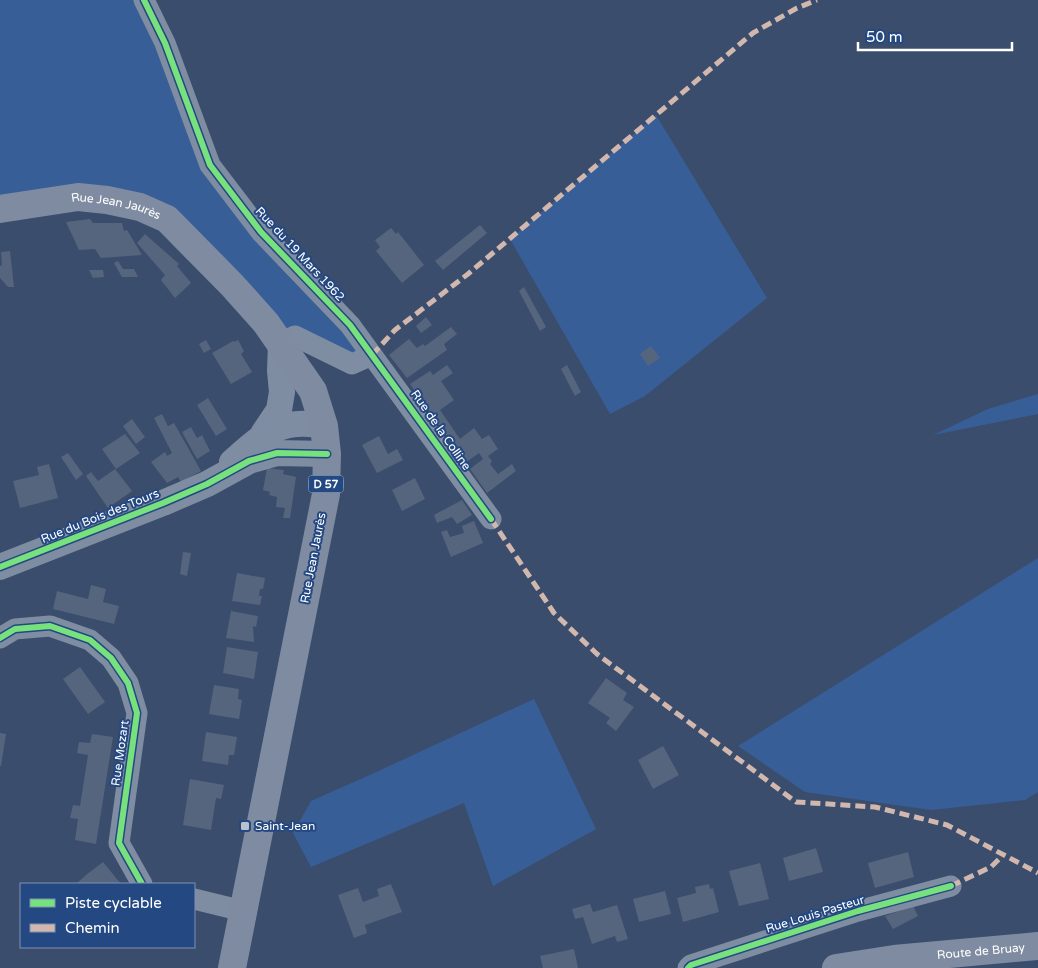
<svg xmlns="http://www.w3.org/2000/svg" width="1038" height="968" font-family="'Varela Round',sans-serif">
<rect width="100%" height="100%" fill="#3a4d6c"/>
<path fill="#385e98" d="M0,0H144L210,165L372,355L352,364L295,336L140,207L0,209Z
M656,115L767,298L645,396L610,414L510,239Z
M1038,394V414L933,435L988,409Z
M1038,558V792L1025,800L931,810L805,792L738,746Z
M534,699L596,829L493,886L464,803L311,867L293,833L311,801L372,774Z"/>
<path fill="#55657e" d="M90,219L93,223H122L124,231L127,230L142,255L101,258L95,249L79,250L66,222Z
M480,225L487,233L443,270L435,261Z
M391,228L396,234L398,232L424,265L402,283L376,251L380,247L375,240Z
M145,234L179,264L177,266L191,283L175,298L161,280L165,275L137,243Z
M10,251L14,287H8L0,278V266L2,265L1,252Z
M118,261L123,269H134L138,277H122L114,263Z
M89,270H103L104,277L93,278Z
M524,287L546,327L540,331L519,291Z
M426,317L432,325L421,333L416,326Z
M451,327L457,334L444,344L447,350L407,378L389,355L409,339L417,348L423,344L425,346Z
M206,340L211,349L204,353L199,344Z
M238,340L244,351L241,354L252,372L231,384L212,353L233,341L234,342Z
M651,346L660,358L648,366L640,354Z
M447,365L453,373L441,381L454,400L440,410L460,439L474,428L482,439L489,435L498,449L488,456L492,461L490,464L498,474L512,464L516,471L487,493L470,469L483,459L479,453L465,463L410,384L430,371L433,375Z
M567,365L581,392L575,396L561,369Z
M208,398L227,429L216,436L197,405Z
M162,414L168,426L174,423L201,471L181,482L178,477L167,483L151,462L165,452L167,456L172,453L154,418Z
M132,419L145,437L136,444L123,426Z
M191,427L197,438L202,435L210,451L197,459L182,432Z
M125,434L140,453L116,469L102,449Z
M379,436L388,454L397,449L403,460L377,473L362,445Z
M68,453L83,474L76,480L61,457Z
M49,464L58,498L20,508L13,481L39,475L37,467Z
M267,468L284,470L283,474L296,477L290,518H283L285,508L276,507L277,497L269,495L270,492L263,490Z
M115,469L132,491L108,508L86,476L91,472L98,481Z
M415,478L425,499L402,511L392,490Z
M462,500L472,515L457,524L452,517L437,523L434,515Z
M474,521L483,543L451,557L441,532L447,530L450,537L464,533L462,526Z
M183,552L191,553L187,576L180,574Z
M237,573L265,578L263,589H260L259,596H262L260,605L232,601Z
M91,585L106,589L103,602L119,606L114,624L53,609L57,591L88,599Z
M231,611L258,616L256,627L253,626L254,642L226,638Z
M227,647L258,652L254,679L223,673Z
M80,667L105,702L88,714L63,679Z
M606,678L627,693L623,700L634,707L616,731L606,723L610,718L588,703Z
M214,685L239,689L238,699L242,700L239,719L209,714Z
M206,732L237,737L234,755H229L228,765L202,761Z
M0,733L6,734L1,766H0Z
M92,734L113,737L96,844L75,840L78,819L70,818L73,805L80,806L88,755L77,753L79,742L90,743Z
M663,746L679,775L653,789L638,760Z
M190,779L224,785L221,799L216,798L211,830L183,825Z
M816,848L823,872L789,881L783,858Z
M908,852L914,877L875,888L868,863Z
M103,862L121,884H76L86,875Z
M760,863L769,899L739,906L729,871Z
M391,884L402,912L365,925L367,933L354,938L338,895L358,888L363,902L379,896L377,889Z
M709,884L710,889L713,888L719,912L683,922L677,898L696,893L695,887Z
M665,891L671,914L639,922L633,899Z
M590,904L593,912L617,905L628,939L617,942L615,936L592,944L583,917L575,919L572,909Z
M913,906L918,916L893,929L885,916Z
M574,949L578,968H543L540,956Z"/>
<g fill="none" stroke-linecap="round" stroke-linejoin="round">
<path stroke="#7f8da2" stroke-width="21" d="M144,0L165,43L210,165L261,232L350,325L491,519
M281,343L295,336L352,364L372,355
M0,638L15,629L50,626L90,640L111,658L128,683L137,713L119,843L142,884
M194,899L243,911
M688,968L691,965L858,911L951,886"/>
<path stroke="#7f8da2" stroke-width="26" d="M263,434L279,410L282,392L280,371L281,343
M232,462C263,435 280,417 324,426
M0,567L163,503L207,484L249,461L277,453L327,454"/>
<g stroke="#7e8ba0" stroke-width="28">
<path id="s1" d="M0,209L78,197L107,200L140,207L167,219L232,285L266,323L313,391L324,426L327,454L326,494L232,968"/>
<path id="s2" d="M836,968L894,959L1038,946"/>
</g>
<path stroke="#d1b7ad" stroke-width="5" stroke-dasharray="10 5" stroke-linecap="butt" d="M372,355L395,330L468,274L753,33L797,8L817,0
M491,519L554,613L597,654L796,802L875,807L947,825L1038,873
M951,886L991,867L1004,854"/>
<g stroke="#244882" stroke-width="9">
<path id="cycleway" d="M144,0L165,43L210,165L261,232L350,325L491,519
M0,567L163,503L207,484L249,461L277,453L327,454
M0,638L15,629L50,626L90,640L111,658L128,683L137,713L119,843L142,884
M688,968L691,965L858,911L951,886"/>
</g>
<use href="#cycleway" stroke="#77e17e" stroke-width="6"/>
</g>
<rect fill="#bac1cc" stroke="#244882" stroke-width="2" x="240" y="821" width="10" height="10" rx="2.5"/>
<g text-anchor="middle" stroke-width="4" stroke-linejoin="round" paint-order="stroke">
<rect fill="#244882" stroke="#bdc8da" stroke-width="1" x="308.5" y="475.5" width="35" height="17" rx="4"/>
<g font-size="11" font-weight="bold" fill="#fff">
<text x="326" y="488">D 57</text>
</g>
<g font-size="12" fill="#fff" stroke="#244882">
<text dy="4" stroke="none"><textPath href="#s1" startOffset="118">Rue Jean Jaurès</textPath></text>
<text transform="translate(300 254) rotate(47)" y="4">Rue du 19 Mars 1962</text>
<text transform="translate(441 430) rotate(55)" y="4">Rue de la Colline</text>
<text transform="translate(100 516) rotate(-22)" y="4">Rue du Bois des Tours</text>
<text transform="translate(313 558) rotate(-79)" y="4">Rue Jean Jaurès</text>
<text transform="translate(120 753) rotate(-82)" y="4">Rue Mozart</text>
<text transform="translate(815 914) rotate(-17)" y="4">Rue Louis Pasteur</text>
<text dy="4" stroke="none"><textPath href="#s2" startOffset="146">Route de Bruay</textPath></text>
</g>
<g font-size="12" fill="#fff" stroke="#244882" text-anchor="start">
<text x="255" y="830">Saint-Jean</text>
</g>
</g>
<rect x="20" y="883" width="175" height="65" fill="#244882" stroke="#7c91b4"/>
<rect x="30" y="899" width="25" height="8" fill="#77e17e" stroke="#7c91b4"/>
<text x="65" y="908" font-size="15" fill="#ffffff">Piste cyclable</text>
<rect x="30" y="924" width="25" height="8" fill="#d1b7ad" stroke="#7c91b4"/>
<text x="65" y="933" font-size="15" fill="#ffffff">Chemin</text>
<path d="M858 42v8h154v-8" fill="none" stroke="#ffffff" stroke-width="2.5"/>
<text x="866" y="42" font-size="15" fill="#ffffff" stroke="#244882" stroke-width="4" paint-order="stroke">50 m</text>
</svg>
